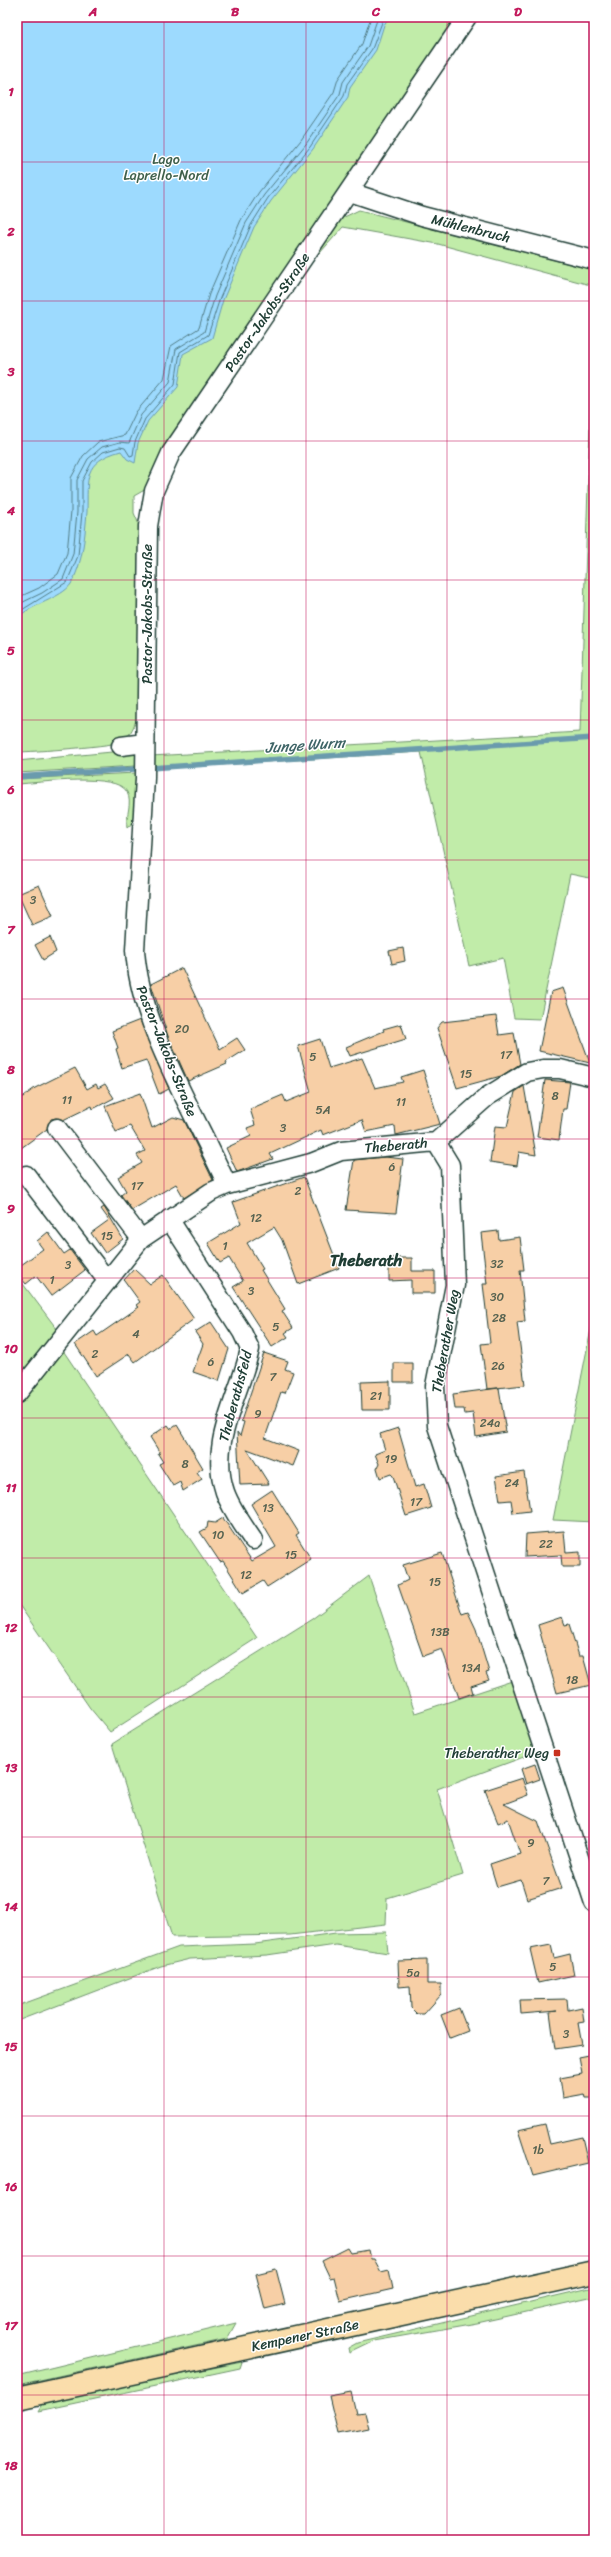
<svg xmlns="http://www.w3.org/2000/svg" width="611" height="2557" font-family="Sriracha,sans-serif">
<rect width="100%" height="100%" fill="#fff"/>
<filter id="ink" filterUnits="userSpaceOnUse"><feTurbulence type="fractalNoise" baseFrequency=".025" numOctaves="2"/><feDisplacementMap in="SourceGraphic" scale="8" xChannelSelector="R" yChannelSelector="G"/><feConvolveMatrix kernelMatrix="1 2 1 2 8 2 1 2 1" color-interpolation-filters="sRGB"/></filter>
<g filter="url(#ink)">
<path fill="#c1eca9" stroke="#70946e" d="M17,17H461L148,488L134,496V513L140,527L137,717C134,727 131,733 124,741C118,746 30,752 17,752Z
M359,210L594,270V286L438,244L343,227L319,254L313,255L340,219Z
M594,303V879L570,874L540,1019L514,1018L503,958L469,966L421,752L157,769L151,756L580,732Z
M133,750L137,752L136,766L17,773V761Z
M136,773V820L127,828C125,816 133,804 127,792C117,772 38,783 17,784V779Z
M17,1276L60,1333L17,1388Z
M594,1314V1522L553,1520Z
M62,1349L257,1638L110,1732L90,1708L17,1602V1405Z
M369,1576L415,1713L515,1680L540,1751L437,1789L463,1875L387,1898L386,1924L290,1935L172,1937L112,1744L312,1619Z
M386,1932L388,1953L336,1945L267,1955L190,1959L161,1966L17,2021V2006L179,1947L255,1944L336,1933Z
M594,2287V2297L477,2323L374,2341L349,2353L348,2348L357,2343Z
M236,2323L227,2339L17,2385V2376Z
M242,2362L240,2368L38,2411L42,2404L49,2401Z"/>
<path fill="#9ddafe" stroke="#6b9bad" d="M17,17H389L384,25L376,50L350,87L348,97L313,149L271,201L254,227L223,300L212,338L183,354L178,387L148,421L138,443L135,463L127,459L121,451C82,462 88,478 87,512C85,535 83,563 71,584C62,598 30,605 17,618Z"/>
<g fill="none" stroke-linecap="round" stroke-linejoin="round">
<path stroke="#517c85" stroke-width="1" d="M17,598L39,588L58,574L67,553L71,511V478L83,456L98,442L125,435L136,412L164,379L171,346L199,328L209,294L241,220L259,192L301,140L334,92L338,79L362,44L371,17
M17,605L42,593L63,579L73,554L77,512V480L88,459L102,447L120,442L129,443L141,415L170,382L176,349L204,332L215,296L246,223L264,195L306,144L340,94L343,82L368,46L378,17
M17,613L67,582L78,556L82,512V481L92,462L103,452L120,447L125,448L130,456L133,455L135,442L145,419L175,384L180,352L208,335L220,298L251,225L268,198L310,147L344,96L347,84L372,49L384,17"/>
<path stroke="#6b9bad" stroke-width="5.5" d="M17,777L594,738"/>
</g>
<path fill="#f7cfa6" stroke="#1f3d34" d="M39,885L53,916L32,925L18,894Z
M50,937L56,952L43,960L35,945Z
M403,948L405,961L392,964L389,951Z
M182,968L220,1049L237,1038L245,1050L226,1062L227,1064L188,1081L168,1036L151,984Z
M563,988L590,1063L539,1051L551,992Z
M496,1016L499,1035L514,1033L520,1064L501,1076L457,1088L437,1028L442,1022Z
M140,1020L169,1089L159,1094L146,1060L122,1068L116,1049L118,1048L112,1031Z
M401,1024L406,1039L350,1056L346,1047L384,1031L383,1029Z
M320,1039L329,1068L362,1058L375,1088L403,1082L401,1077L423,1070L440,1124L396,1135L395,1126L366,1132L362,1120L323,1135L321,1130L270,1154L273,1159L237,1172L226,1148L251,1136L247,1128L255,1125L250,1109L283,1095L286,1102L311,1092L298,1046Z
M75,1068L87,1089L96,1084L98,1088L105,1084L114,1098L93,1109L92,1106L63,1120L56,1118L51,1119L47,1129L17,1151V1101L35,1088Z
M545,1080L570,1082L566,1109H563L559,1140L537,1137Z
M524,1086L536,1155L519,1152L517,1166L490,1162L495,1126L507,1127L515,1092Z
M140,1093L152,1128L173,1117L184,1120L213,1180L184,1198L176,1184L132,1210L121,1195L126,1191L118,1177L142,1163L137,1155L145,1151L130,1126L116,1132L105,1106Z
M385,1157L403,1159L396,1213L346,1210L354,1160Z
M304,1177L339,1268L298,1284L282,1240L274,1227L247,1243L263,1269L261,1270L285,1309L282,1311L293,1328L285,1333L288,1337L272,1347L233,1287L243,1281L229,1258L220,1263L208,1243L241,1223L233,1202Z
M104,1207L123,1239L105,1253L91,1233L109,1220L101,1209Z
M498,1231L499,1240L520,1237L524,1270H520L525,1321L517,1322L525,1385L487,1389L481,1344L490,1343L483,1284H487L481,1233Z
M48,1232L64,1254L70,1250L85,1270L51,1296L36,1276L26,1284L17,1273V1268L43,1249L37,1241Z
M389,1258H412V1271H435V1293H411V1280L389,1281Z
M134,1269L150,1284L163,1275L194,1319L135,1362L129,1354L96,1376L75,1344L94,1331L97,1336L139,1307L136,1305L140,1302L124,1280Z
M211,1322L229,1349L219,1381L193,1372L203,1344L195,1332Z
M264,1353L288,1361L285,1369L293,1372L285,1393L281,1392L265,1438L299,1451L293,1466L247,1449L269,1484L240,1485L237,1432L240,1436L244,1422L241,1421Z
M394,1363H413V1382H394Z
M390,1381V1410H362L361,1382Z
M499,1388L506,1432L476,1437L473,1413L465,1414L464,1409H455L453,1394Z
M168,1425L171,1429L177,1425L203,1468L197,1472L202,1479L183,1491L180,1482L173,1486L159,1464L163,1462L158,1454L160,1453L150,1437Z
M398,1428L415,1487L424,1484L431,1508L406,1516L393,1476L391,1474L380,1478L377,1468L379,1464L375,1454L385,1450L380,1434Z
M524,1472L530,1511L513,1513L511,1500L500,1501L496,1476Z
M272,1490L299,1533L296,1535L311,1559L267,1587L263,1581L243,1593L223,1561L220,1562L200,1532L207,1528L208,1522L215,1523L223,1518L252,1561L276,1547L251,1504Z
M564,1531L566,1553L580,1552V1567H562L561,1555L525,1557L526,1534Z
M442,1553L462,1614L468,1612L476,1629L489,1672L486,1673L489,1680L471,1686L473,1693L459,1698L442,1649L423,1656L398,1585L408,1580L403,1565Z
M562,1617L565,1625L569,1624L579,1656H583L591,1685L557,1693L538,1625Z
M535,1764L540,1779L526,1784L521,1769Z
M522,1778L528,1795L504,1804L538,1821L562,1888L527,1899L521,1880L497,1887L490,1864L520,1854L508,1819L498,1823L485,1790Z
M551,1945L554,1958L570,1954L574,1975L538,1983L530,1949Z
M427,1960V1984H441V1995L424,2014H417L411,2008L410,1986L399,1987L398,1961Z
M567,1999L568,2010L582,2007L584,2022L578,2023L582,2045L555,2049L550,2012L557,2011L521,2014L520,2000Z
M459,2008L468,2031L450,2038L441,2015Z
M594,2054V2098H586L585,2094L563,2098L560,2078L582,2074L579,2057Z
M545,2124L550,2144L582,2137L588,2163L533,2176L518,2130Z
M348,2248L351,2253L369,2250L371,2259H374L381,2272L389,2270L393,2289L340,2301L334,2277L330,2278L322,2261Z
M276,2269L285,2304L265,2309L256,2274Z
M351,2392L356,2414L365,2413L369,2428L338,2434L329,2396Z"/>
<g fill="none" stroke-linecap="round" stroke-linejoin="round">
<g stroke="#1f3d34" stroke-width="21">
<path id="street" d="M350,192L422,216L594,260
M121,746L145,743
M57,1128L141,1239
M436,1142L450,1165L455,1285L435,1386L437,1426L594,1903
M26,1175L106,1279
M227,1185L311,1163L341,1151L436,1142L488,1096L527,1072L543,1069H560L594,1077
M169,1219L242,1332L250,1349C240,1396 208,1442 225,1492C231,1509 243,1525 253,1540
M17,1394L141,1239L211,1192L227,1185C196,1114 140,1028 135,950L145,778L148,526L154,491L171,453L467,17"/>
</g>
<g stroke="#1f3d34" stroke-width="25">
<path id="primary" d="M17,2398L594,2272"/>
</g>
<use href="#street" stroke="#fff" stroke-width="18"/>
<use href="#primary" stroke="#faddab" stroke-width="22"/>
</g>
</g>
<path fill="none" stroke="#c2185b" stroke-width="1" stroke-opacity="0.55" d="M164,17V2540M306,17V2540M447,17V2540M17,162H594M17,301H594M17,441H594M17,580H594M17,720H594M17,860H594M17,999H594M17,1139H594M17,1278H594M17,1418H594M17,1558H594M17,1697H594M17,1837H594M17,1977H594M17,2116H594M17,2256H594M17,2395H594"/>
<rect fill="#c8321e" stroke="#fff" stroke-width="1.5" x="553" y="1749" width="8" height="8" rx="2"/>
<g text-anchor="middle" stroke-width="3" stroke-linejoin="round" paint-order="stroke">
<g font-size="12" fill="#556250">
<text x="33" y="904">3</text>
<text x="182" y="1033">20</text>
<text x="506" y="1059">17</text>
<text x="313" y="1061">5</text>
<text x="466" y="1078">15</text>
<text x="555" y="1100">8</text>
<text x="67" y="1104">11</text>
<text x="401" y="1106">11</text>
<text x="323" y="1114">5A</text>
<text x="283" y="1132">3</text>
<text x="392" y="1171">6</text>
<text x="137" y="1190">17</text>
<text x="298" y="1195">2</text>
<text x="256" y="1222">12</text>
<text x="107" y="1240">15</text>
<text x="225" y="1250">1</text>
<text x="497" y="1268">32</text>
<text x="68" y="1269">3</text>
<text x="52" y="1284">1</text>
<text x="251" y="1295">3</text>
<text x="497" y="1301">30</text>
<text x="499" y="1322">28</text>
<text x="276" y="1331">5</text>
<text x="136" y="1338">4</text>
<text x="95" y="1358">2</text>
<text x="211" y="1366">6</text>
<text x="498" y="1370">26</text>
<text x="273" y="1381">7</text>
<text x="376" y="1400">21</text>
<text x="258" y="1418">9</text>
<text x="490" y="1427">24a</text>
<text x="391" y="1463">19</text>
<text x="185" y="1468">8</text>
<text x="512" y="1487">24</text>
<text x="416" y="1506">17</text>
<text x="268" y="1512">13</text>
<text x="218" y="1539">10</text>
<text x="546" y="1548">22</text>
<text x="291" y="1559">15</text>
<text x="246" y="1579">12</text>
<text x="435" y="1586">15</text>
<text x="440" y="1636">13B</text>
<text x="471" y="1672">13A</text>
<text x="572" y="1684">18</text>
<text x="531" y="1847">9</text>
<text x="546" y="1885">7</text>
<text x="553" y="1971">5</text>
<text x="413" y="1977">5a</text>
<text x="566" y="2038">3</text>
<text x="538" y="2154">1b</text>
</g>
<g font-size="14" fill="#3f604b" stroke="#fff">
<text x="166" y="164">Lago<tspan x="166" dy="16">Laprello-Nord</tspan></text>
</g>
<g font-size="14" fill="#1f3d34" stroke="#fff">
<text transform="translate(471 228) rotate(14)" y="5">Mühlenbruch</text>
<text transform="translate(267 312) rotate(-56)" y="5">Pastor-Jakobs-Straße</text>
<text transform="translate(147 614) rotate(-90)" y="5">Pastor-Jakobs-Straße</text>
<text transform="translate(167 1051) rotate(68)" y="5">Pastor-Jakobs-Straße</text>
<text transform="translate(396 1145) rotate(-5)" y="5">Theberath</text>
<text transform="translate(445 1341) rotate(-80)" y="5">Theberather Weg</text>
<text transform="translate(235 1396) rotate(-75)" y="5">Theberathsfeld</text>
<text transform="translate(305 2335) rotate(-12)" y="5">Kempener Straße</text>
</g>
<g font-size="14" fill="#1f3d34" stroke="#fff" text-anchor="end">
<text x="549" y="1758">Theberather Weg</text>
</g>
<g font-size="15" font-style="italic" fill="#3e6466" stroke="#fff">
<text transform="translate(305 745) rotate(-4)" y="5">Junge Wurm</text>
</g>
<g font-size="16" font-weight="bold" fill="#1f3d34" stroke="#fff">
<text x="366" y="1266">Theberath</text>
</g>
</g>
<rect width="611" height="2557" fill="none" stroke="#fff" stroke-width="44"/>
<rect x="22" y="22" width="567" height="2513" fill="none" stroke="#c2185b" stroke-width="1.5"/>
<g font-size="13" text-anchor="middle" font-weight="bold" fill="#c2185b">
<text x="93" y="16">A</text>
<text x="235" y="16">B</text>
<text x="376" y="16">C</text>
<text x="518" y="16">D</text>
<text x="11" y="96">1</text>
<text x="11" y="236">2</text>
<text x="11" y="376">3</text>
<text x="11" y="515">4</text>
<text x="11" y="655">5</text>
<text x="11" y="794">6</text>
<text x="11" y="934">7</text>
<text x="11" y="1074">8</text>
<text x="11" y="1213">9</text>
<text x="11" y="1353">10</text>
<text x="11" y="1492">11</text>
<text x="11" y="1632">12</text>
<text x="11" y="1772">13</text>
<text x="11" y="1911">14</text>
<text x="11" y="2051">15</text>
<text x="11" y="2191">16</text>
<text x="11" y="2330">17</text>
<text x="11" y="2470">18</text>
</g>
</svg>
